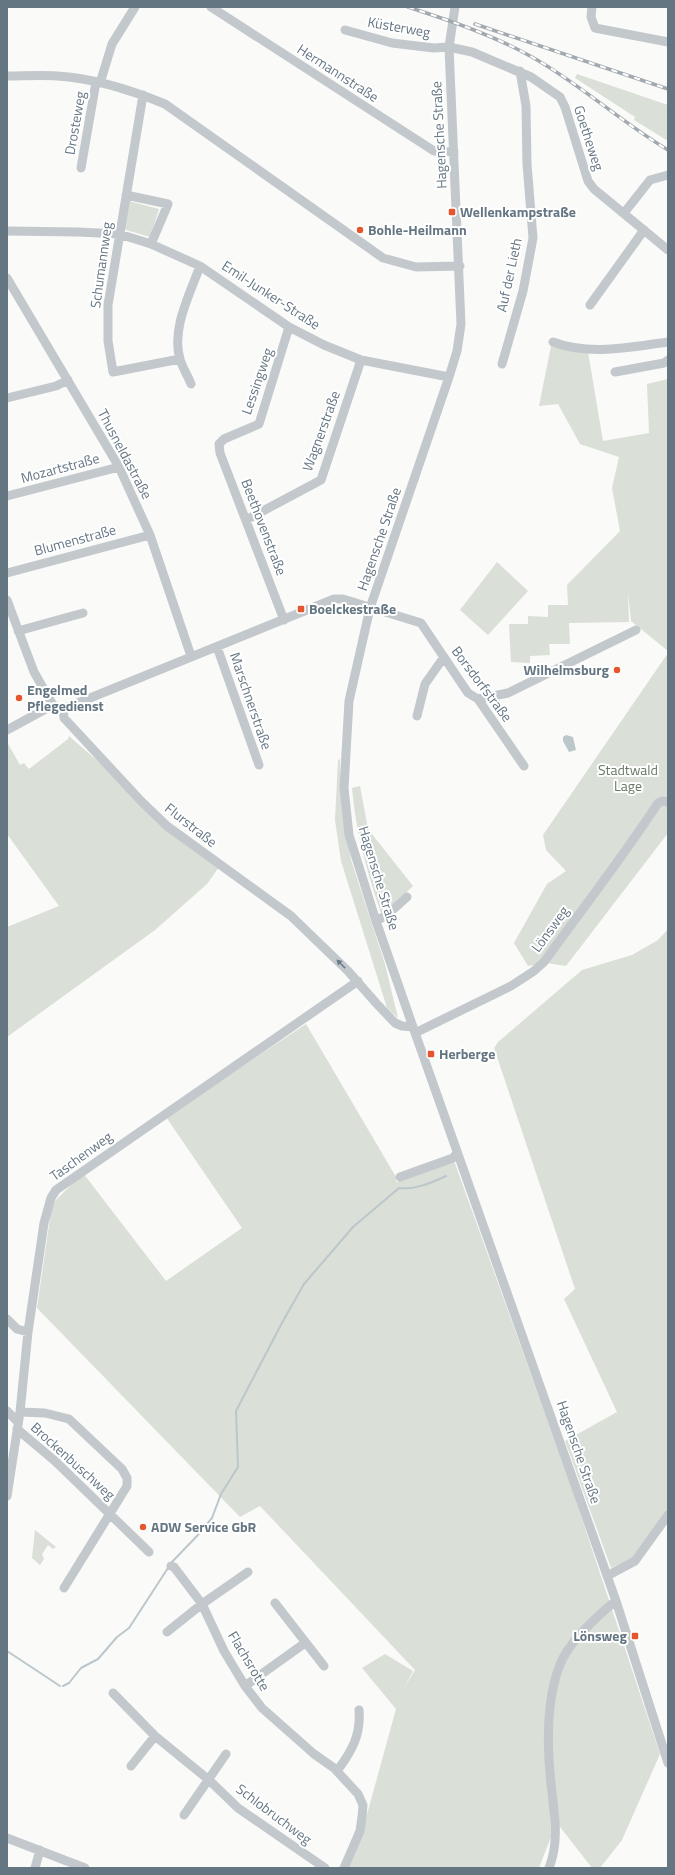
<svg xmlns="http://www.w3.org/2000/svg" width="675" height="1875" font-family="'Titillium Web',sans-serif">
<rect width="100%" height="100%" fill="#fafaf8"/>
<path fill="#dadfd7" d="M577,74L668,105V141L634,120L635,117L575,78Z
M129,201L159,209L150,237L126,230L123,225Z
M551,346L588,352L603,441L649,433L647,384L668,379V651L631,621L628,593L629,622L569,623L570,644H549L550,655L530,656V663L511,662L509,624H528V616L548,617V605H568L567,585L620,531L612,488L619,457L580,444L558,404L539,406Z
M497,562L528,591L488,635L460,610Z
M668,653V833L566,966L546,963L528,966L514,943L547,884L566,871L546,850L543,835Z
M69,736L219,867L207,884L155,930L7,1037V927L59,906L7,834V742L20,765L24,763L29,769L68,739Z
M340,759L341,800L344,827L352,863L385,964L398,1018L387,1008L341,861L335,820L338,760Z
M360,786L368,829L413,886L382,916C367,872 356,834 352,788Z
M668,929V1509L633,1558L611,1568L565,1441L617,1412L564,1299L575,1289L494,1048L498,1042L582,970L632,955L658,940Z
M306,1024L396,1177V1182L453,1158L570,1483L660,1754L622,1840L600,1868H592L550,1814L551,1837L539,1868H347L366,1818L396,1709L362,1668L385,1654L413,1671L404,1688L415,1670L260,1506L240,1517L37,1308L52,1204L83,1173L166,1281L242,1228L166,1117Z
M35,1530L56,1547L53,1549L48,1545L42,1554L44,1559L40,1565L32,1558Z"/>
<path fill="#bbc7cb" d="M566,735L573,737L576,750L569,752L563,741V737Z"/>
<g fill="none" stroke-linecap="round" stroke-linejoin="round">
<path stroke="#bbc7cb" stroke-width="2" d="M170,1564L197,1536L212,1518L221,1494L238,1467L236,1411L283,1321L304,1284L353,1227L399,1188C415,1190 431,1183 446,1176
M7,1651L60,1686
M63,1686L69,1683L81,1668L98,1659L117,1637L129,1628L168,1568"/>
<path stroke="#c3c8cc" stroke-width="9" d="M211,7L434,151L454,152
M455,7L449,47L461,324L457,351L449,377L370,608L349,701L344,788L349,835L376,921L413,1027L616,1601L668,1763
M592,7L591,17L595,28L668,42
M345,30L392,43L434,48L449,47L472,52L531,77L560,97L565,107L588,181L594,189L668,250
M7,76C24,76 40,75 57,76C93,78 131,90 165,104L383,258L416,267L460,266
M100,83L112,44L135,7
M143,95L108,305V341L113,372L180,359
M81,168L96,82
M126,195L168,204L151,244
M624,213L650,180L668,175
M7,231L78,232L119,234L151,244L200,266L289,327L324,345L361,360L449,377
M7,278L119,467L150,535L191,656
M590,305L644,230
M553,342C590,356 630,347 668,342
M502,364L523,291L533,238L527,164L526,106L520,71
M615,372L664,363L668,360
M191,384C188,376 182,367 180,359C171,329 190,294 200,266
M7,398L56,386L68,380
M7,496L119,467
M246,520L321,480L361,360
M7,573L150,535
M7,600L34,672L53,705L63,709
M284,620L220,453L219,444L224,439L259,424L289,327
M18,631L83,613
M217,647L259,765
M478,699L508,693L636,630
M63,709L334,599H343L421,623L468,693L478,699L524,766
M63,709L64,718L141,801L167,826L291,916L348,971L376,1003L395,1023L402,1026L413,1027
M417,716L425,684L444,657
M7,730L53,705
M376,921L387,915L407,897
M415,1033L511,986L534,971L544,962C582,909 623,857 658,803L662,801L668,802
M400,1177L453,1158L457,1153
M7,1319L17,1329L28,1332
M7,1411L18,1422
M20,1412L45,1413L69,1419L122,1469L127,1478V1486L64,1588
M17,1429L55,1461L149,1552
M7,1496L20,1412L28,1332L44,1223L51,1198L56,1190L358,981
M171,1566L174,1567L202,1604L224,1651L245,1686L262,1708L314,1754L334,1768L358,1794L363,1805L362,1817L360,1831L344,1868
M607,1576L635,1561L668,1515
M275,1603L324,1666
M167,1632L202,1604L248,1572
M245,1686L305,1643
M113,1693L155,1736L209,1780L238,1808L325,1868
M131,1766L155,1736
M337,1771C352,1751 361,1735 359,1710
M184,1815L226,1754
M7,1838L85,1868
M35,1868L40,1850
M549,1868C560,1840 554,1813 551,1784C547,1746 546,1693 563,1658C570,1645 579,1635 589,1625C598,1616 606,1608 616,1601"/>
<g stroke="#a2aab0" stroke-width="3.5">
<path id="rail" d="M408,7C451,21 493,35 532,57C580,84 621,122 668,150
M475,24L668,89"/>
</g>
<use href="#rail" stroke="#fff" stroke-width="2" stroke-dasharray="6" stroke-linecap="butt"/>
</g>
<defs><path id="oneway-solid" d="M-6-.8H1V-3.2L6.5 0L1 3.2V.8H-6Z"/></defs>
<use fill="#6a7a87" href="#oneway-solid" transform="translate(341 964) rotate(-135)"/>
<g fill="#e4572e" stroke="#fff" stroke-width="1.5">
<rect x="448" y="208" width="8" height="8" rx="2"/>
<circle cx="360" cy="230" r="4"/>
<rect x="297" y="605" width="8" height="8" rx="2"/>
<circle cx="617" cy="670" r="4"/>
<circle cx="19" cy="698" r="4"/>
<rect x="427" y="1050" width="8" height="8" rx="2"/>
<circle cx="143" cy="1527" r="4"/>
<rect x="631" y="1632" width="8" height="8" rx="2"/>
</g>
<g text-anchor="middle" stroke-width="4" stroke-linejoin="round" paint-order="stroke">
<g font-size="14" fill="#657683" stroke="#fff">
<text transform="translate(399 27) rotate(10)" y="5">Küsterweg</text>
<text transform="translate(338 73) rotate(33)" y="5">Hermannstraße</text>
<text transform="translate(75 123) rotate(-80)" y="5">Drosteweg</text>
<text transform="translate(439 135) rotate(-93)" y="5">Hagensche Straße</text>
<text transform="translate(589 138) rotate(72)" y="5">Goetheweg</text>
<text transform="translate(101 265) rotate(-82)" y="5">Schumannweg</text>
<text transform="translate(509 275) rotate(-78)" y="5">Auf der Lieth</text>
<text transform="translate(271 295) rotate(33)" y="5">Emil-Junker-Straße</text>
<text transform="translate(257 381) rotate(-71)" y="5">Lessingweg</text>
<text transform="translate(321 431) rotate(-70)" y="5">Wagnerstraße</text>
<text transform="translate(125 454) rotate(62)" y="5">Thusneldastraße</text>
<text transform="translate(60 468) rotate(-15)" y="5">Mozartstraße</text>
<text transform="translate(264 527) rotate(69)" y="5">Beethovenstraße</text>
<text transform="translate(379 539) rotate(-71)" y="5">Hagensche Straße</text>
<text transform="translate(75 540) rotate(-15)" y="5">Blumenstraße</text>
<text transform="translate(482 684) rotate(53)" y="5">Borsdorfstraße</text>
<text transform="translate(251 701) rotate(71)" y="5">Marschnerstraße</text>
<text transform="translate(191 825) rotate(38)" y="5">Flurstraße</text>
<text transform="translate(379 878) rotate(73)" y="5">Hagensche Straße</text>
<text transform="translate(550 929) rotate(-54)" y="5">Lönsweg</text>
<text transform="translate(81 1156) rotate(-36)" y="5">Taschenweg</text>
<text transform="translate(579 1452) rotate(71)" y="5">Hagensche Straße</text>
<text transform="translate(73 1461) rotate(42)" y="5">Brockenbuschweg</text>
<text transform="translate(249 1661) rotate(59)" y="5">Flachsrotte</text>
<text transform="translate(274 1814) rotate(37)" y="5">Schlobruchweg</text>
</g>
<g font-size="14" font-weight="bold" fill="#657683" stroke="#fff" text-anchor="start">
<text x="460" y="217">Wellenkampstraße</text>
<text x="368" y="235">Bohle-Heilmann</text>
<text x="309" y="614">Boelckestraße</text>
<text x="609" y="675" text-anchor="end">Wilhelmsburg</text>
<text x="27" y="695">Engelmed<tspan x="27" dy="16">Pflegedienst</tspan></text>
<text x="439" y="1059">Herberge</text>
<text x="151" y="1532">ADW Service GbR</text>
<text x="627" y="1641" text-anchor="end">Lönsweg</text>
</g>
<g font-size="14" fill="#687a64" stroke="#fff">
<text x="628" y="775">Stadtwald<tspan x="628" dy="16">Lage</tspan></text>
</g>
</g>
<rect width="675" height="1875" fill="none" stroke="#657683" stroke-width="16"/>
</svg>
